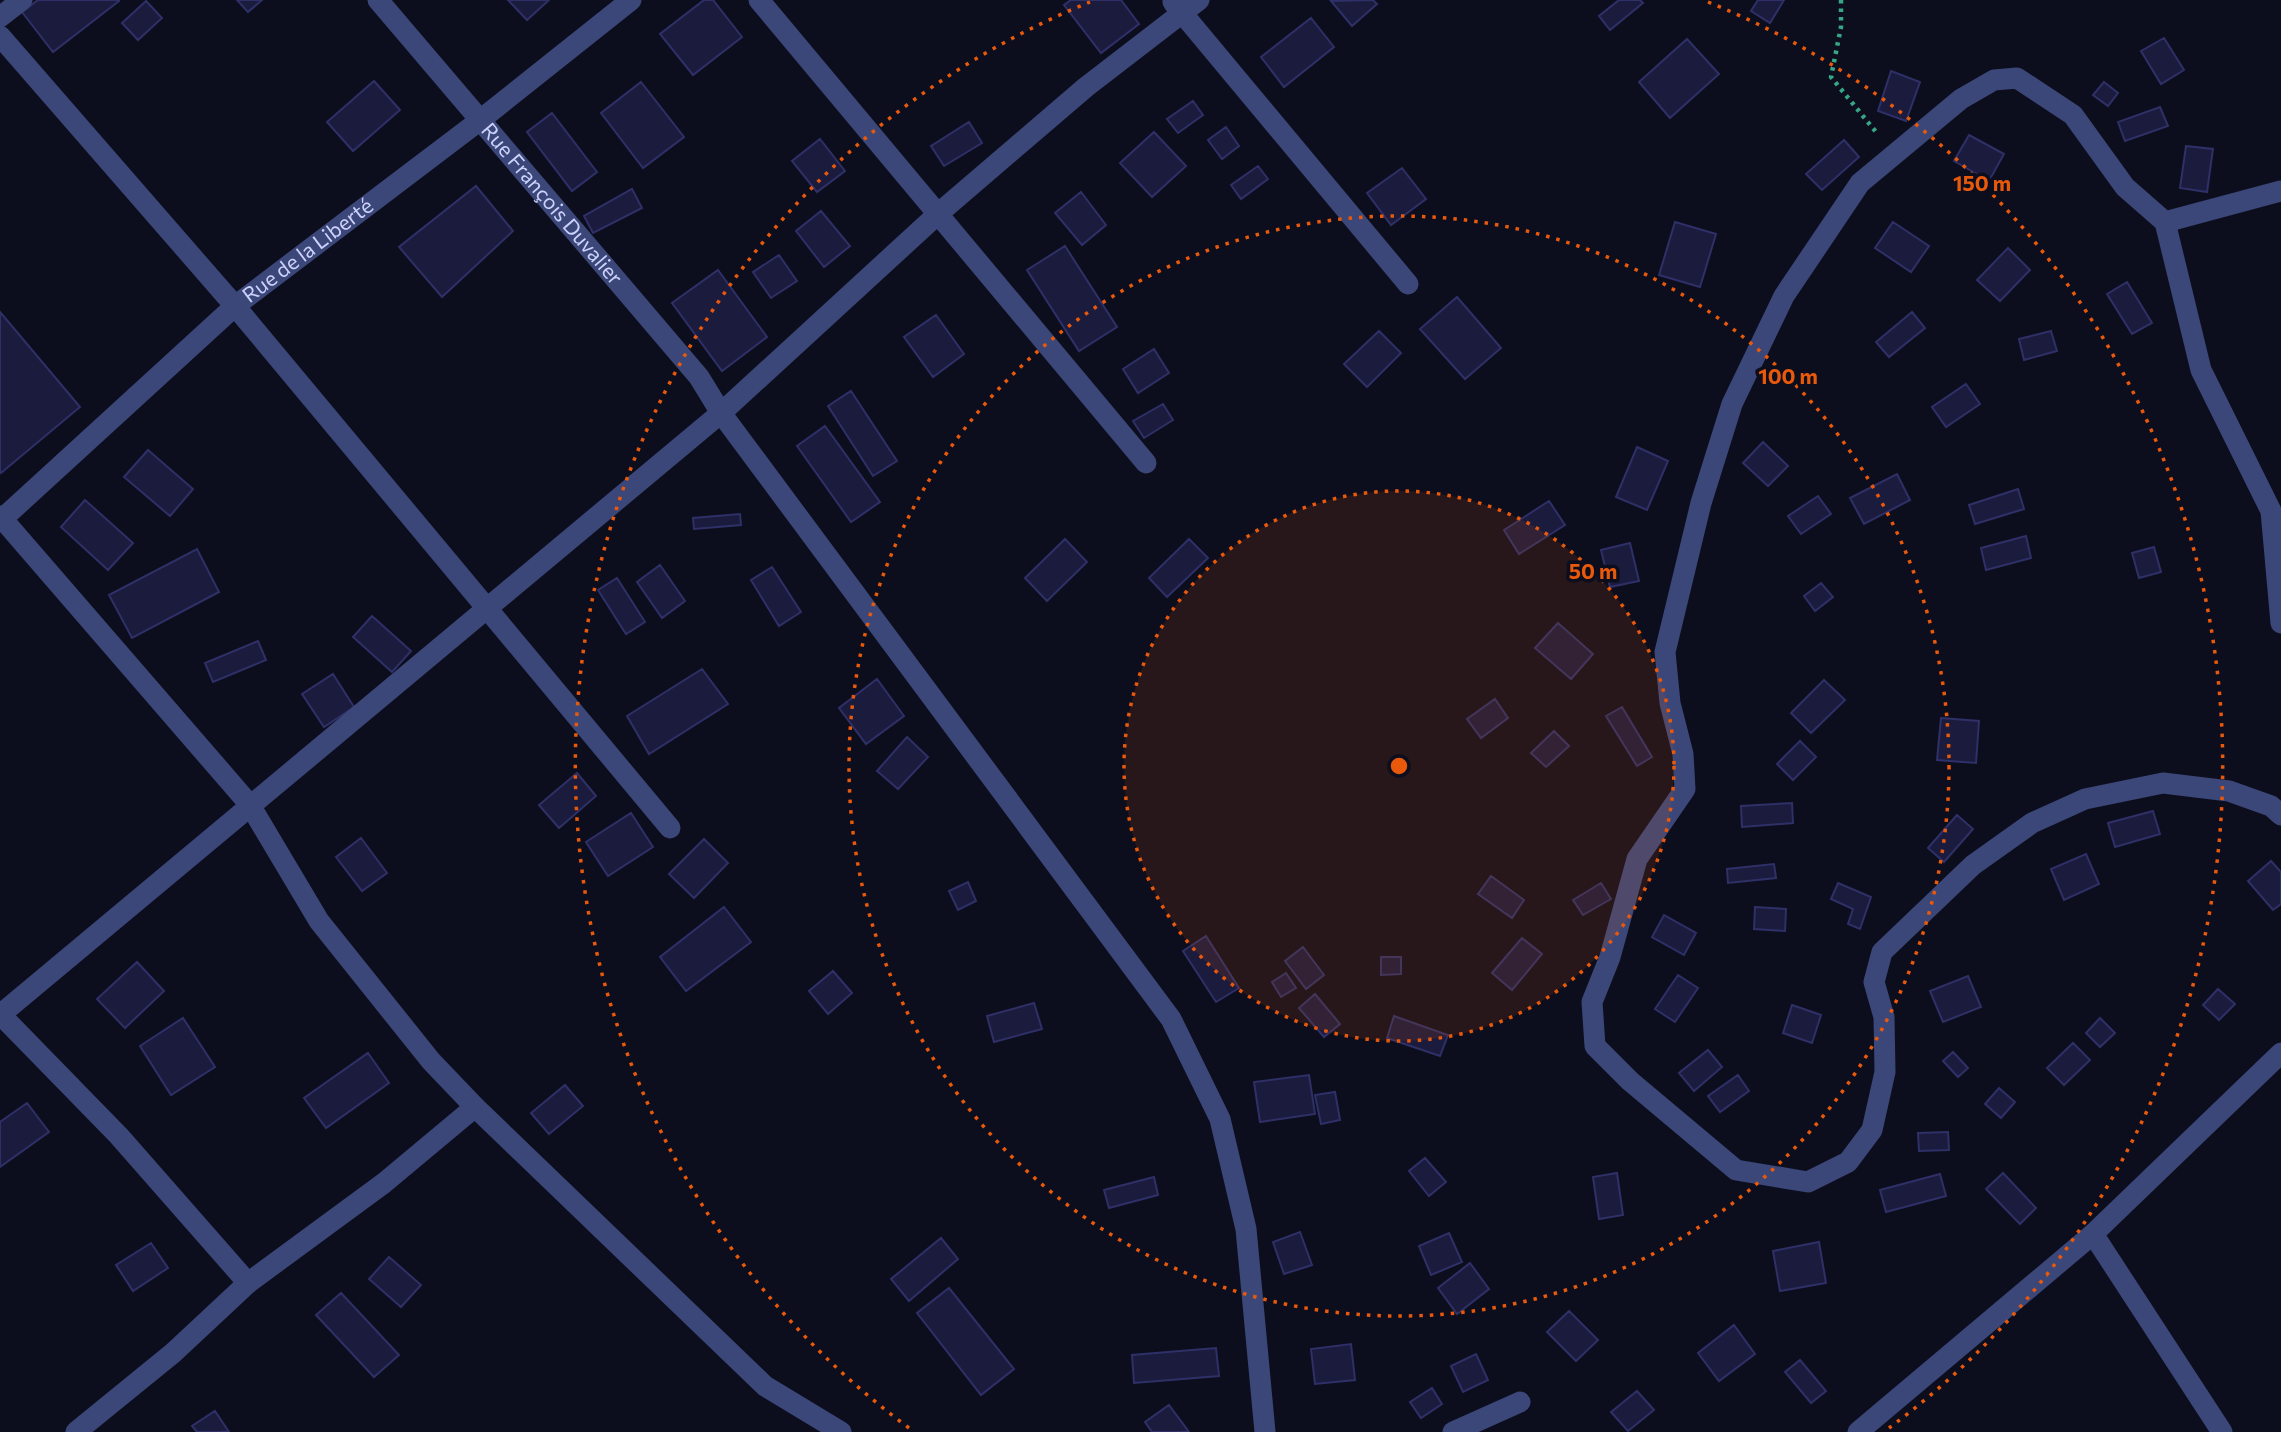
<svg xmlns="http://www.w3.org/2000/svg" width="2281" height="1432" font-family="Commissioner,sans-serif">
<rect width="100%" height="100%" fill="#0d0e1d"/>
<path fill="#1b1b3d" stroke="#2e3067" stroke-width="2" d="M38,0H119V1L53,52L22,12Z
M237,0H262L248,12Z
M508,0H549L527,20Z
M704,0H713L742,37L693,75L660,34Z
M1071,0H1121L1139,24L1101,53L1064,5Z
M1373,0L1377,4L1352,26L1331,1Z
M1619,0H1640L1643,3L1610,30L1599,16Z
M1758,0H1784L1770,23L1751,11Z
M146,1L162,18L138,40L122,23Z
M1311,18L1334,47L1284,87L1261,57Z
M2164,38L2184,70L2161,84L2141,51Z
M1687,39L1719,74L1670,118L1639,82Z
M1891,71L1920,82L1906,121L1878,111Z
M374,81L400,110L353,151L327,122Z
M641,82L684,137L643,168L601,113Z
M2104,82L2118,93L2108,106L2093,95Z
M1193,101L1203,115L1178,133L1167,119Z
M2160,107L2168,126L2125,141L2118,122Z
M552,113L597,172L572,191L527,132Z
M969,122L982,143L944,166L931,146Z
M1226,127L1239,146L1222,159L1208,140Z
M1154,132L1186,166L1152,197L1120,163Z
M1969,135L2004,154L1989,181L1954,161Z
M820,139L845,171L817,192L792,161Z
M1844,140L1859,157L1822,190L1806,174Z
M2186,146L2213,149L2207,192L2180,188Z
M1258,166L1268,179L1241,199L1231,185Z
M1402,168L1426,199L1391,225L1367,193Z
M476,186L513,231L442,297L399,247Z
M632,189L642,208L593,233L584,216Z
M1081,192L1106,225L1082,245L1055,213Z
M821,211L850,246L824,267L796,231Z
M1675,222L1716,234L1700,287L1659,275Z
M1893,222L1929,246L1911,272L1875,248Z
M1065,246L1117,327L1079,351L1027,270Z
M2008,248L2030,270L2000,301L1977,280Z
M779,255L797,281L771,298L753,272Z
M718,270L767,337L722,371L672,303Z
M2127,282L2152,323L2132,334L2107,294Z
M1457,297L1501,348L1465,379L1420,329Z
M0,312L80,407L1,473L0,471Z
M1912,312L1925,328L1889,357L1876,342Z
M936,315L964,354L933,377L904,337Z
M1379,331L1401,353L1367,387L1344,364Z
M2051,331L2057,351L2024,360L2019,339Z
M1154,349L1169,373L1138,393L1123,369Z
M1966,384L1980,404L1946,427L1932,407Z
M851,391L897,461L873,476L828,406Z
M1163,404L1173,420L1144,438L1133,421Z
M825,426L880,502L851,522L797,446Z
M1763,442L1788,466L1768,486L1743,463Z
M1637,447L1668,461L1647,510L1616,497Z
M148,450L193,489L170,516L124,477Z
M1897,474L1910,500L1864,524L1850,498Z
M2018,489L2024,509L1975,524L1969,505Z
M1818,496L1831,514L1801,534L1788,516Z
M85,500L133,543L108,570L61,527Z
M1549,501L1565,525L1519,554L1504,530Z
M740,514L741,525L694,529L693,518Z
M2026,536L2031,558L1986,570L1981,548Z
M1065,539L1087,562L1047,601L1025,578Z
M1189,539L1208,558L1167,597L1149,578Z
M1630,543L1639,581L1610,587L1601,550Z
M2154,547L2161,572L2139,578L2132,553Z
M197,549L219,592L132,638L109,595Z
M660,565L685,601L662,618L637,582Z
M772,567L801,612L779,626L751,580Z
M617,578L645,622L626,634L598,590Z
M1821,583L1833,597L1815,611L1804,596Z
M372,616L411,651L392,672L353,637Z
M1558,623L1593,654L1571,679L1535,648Z
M258,641L266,660L213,682L205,663Z
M702,669L728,704L649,754L627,716Z
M333,674L354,707L324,727L302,694Z
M877,679L904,716L866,744L839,708Z
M1824,680L1845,700L1811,733L1791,713Z
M1495,699L1508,718L1481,738L1467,719Z
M1622,707L1652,757L1637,766L1606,716Z
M1941,718L1979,721L1976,763L1937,760Z
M1554,731L1569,746L1546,767L1531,753Z
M907,737L928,757L898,789L877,771Z
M1800,741L1816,757L1793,780L1777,764Z
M577,773L596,796L559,828L539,805Z
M1792,803L1793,823L1742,827L1741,806Z
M2153,811L2160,834L2115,847L2108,823Z
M631,813L653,847L608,876L586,842Z
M1957,815L1973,829L1944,862L1928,848Z
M361,838L387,873L362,891L336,857Z
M704,839L728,863L694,898L669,874Z
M2086,854L2099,884L2064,900L2051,869Z
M2271,861L2281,872V904L2273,910L2248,881Z
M1774,864L1776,878L1728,883L1727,869Z
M1491,876L1524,900L1512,918L1478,894Z
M968,882L976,901L958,910L949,891Z
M1601,883L1611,899L1583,915L1573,900Z
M1838,883L1871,897L1860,929L1848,924L1853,909L1831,899Z
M724,907L751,942L686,991L660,957Z
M1755,907L1786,909L1785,931L1754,929Z
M1664,915L1696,933L1684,955L1652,937Z
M1206,936L1239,988L1216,1002L1183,951Z
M1522,938L1542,954L1512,990L1492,973Z
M1303,947L1324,975L1306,989L1285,961Z
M1381,957H1401V974L1381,975Z
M137,962L164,991L125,1028L97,999Z
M833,971L852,993L828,1014L809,991Z
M1286,973L1296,988L1281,997L1272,982Z
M1678,975L1698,988L1675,1022L1655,1009Z
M1968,976L1981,1007L1943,1022L1930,991Z
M2218,989L2235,1004L2219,1020L2203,1005Z
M1315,994L1340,1024L1324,1037L1299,1008Z
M1034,1003L1042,1029L994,1042L987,1016Z
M1792,1005L1821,1015L1812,1043L1783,1033Z
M1394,1016L1448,1035L1440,1056L1387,1038Z
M183,1018L215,1067L171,1095L140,1046Z
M2100,1018L2115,1033L2100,1047L2086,1033Z
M2073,1043L2090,1060L2064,1085L2047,1068Z
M1708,1050L1722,1067L1694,1091L1679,1073Z
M1953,1052L1968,1068L1958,1077L1943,1061Z
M368,1053L389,1083L326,1128L304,1098Z
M1309,1075L1315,1114L1260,1122L1254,1082Z
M1738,1075L1749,1091L1720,1112L1708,1096Z
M565,1085L583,1106L549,1134L531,1113Z
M1999,1088L2015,1102L2001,1118L1985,1104Z
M1335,1092L1340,1120L1321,1124L1315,1095Z
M27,1103L49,1132L0,1167V1122Z
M1948,1132L1949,1150L1919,1151L1918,1133Z
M1425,1158L1446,1182L1429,1196L1409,1171Z
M1617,1173L1623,1215L1599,1219L1593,1177Z
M2003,1173L2036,1208L2020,1224L1986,1189Z
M1940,1174L1946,1196L1886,1212L1880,1190Z
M1154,1177L1158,1195L1109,1208L1104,1190Z
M1300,1232L1312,1265L1284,1274L1273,1242Z
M1449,1233L1462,1262L1431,1275L1419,1246Z
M941,1238L958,1259L909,1301L891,1279Z
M1819,1242L1826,1283L1780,1291L1773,1251Z
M151,1243L168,1268L133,1291L116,1265Z
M389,1257L421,1285L401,1307L369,1279Z
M1470,1263L1489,1289L1457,1314L1438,1288Z
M949,1288L1014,1369L981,1395L917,1313Z
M341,1293L399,1355L374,1377L316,1315Z
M1569,1311L1598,1340L1576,1361L1547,1332Z
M1734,1325L1755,1354L1719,1381L1698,1353Z
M1351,1344L1355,1380L1315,1384L1311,1349Z
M1216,1348L1219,1376L1134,1383L1132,1355Z
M1476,1354L1488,1380L1463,1392L1451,1366Z
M1800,1360L1826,1391L1811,1403L1785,1372Z
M1432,1388L1442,1404L1421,1418L1410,1402Z
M1637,1391L1654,1410L1628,1431L1611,1412Z
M1169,1405L1189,1432H1152L1145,1422Z
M215,1411L229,1432H197L192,1426Z"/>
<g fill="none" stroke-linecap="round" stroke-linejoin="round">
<path stroke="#35a787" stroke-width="4.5" stroke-dasharray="3.5 5" stroke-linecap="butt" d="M1841,0V27L1831,77L1876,132"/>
<g stroke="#3b4779" stroke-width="21">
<path id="s1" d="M378,0L699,377L721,413L1171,1019L1220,1119L1246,1229L1265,1432"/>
<path d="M759,0L1146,463"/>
<path d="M1173,2L1408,284"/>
<path d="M0,17L22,0"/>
<path d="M0,36L235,306L670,828"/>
<path d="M2165,222L2281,191"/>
<path d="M0,516L250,805L319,921L431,1061L475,1107L384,1183L248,1283L173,1353L76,1432"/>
<path id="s2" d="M0,521L235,306L479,121L631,0"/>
<path d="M2281,623L2271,511L2201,370L2165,222L2125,187L2073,115L2017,78L1994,80L1961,99L1860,183L1784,296L1732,404L1701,503L1665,652L1670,703L1683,754L1685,789L1637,859L1610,957L1592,1002L1595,1046L1630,1081L1736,1170L1808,1182L1848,1162L1872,1130L1885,1072L1884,1017L1874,982L1882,952L1973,865L2032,823L2085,799L2163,783L2229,791L2271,806L2281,815"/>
<path d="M0,1014L119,1136L248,1283"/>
<path d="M0,1015L721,413L939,213L1086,87L1199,0"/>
<path d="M475,1107L765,1386L841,1432"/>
<path d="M2093,1234L2222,1432"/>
<path d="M1453,1432L1520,1402"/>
<path d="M1858,1432L2093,1234L2281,1053"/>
</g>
</g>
<circle cx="1399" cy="766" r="275" fill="#e8590c" fill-opacity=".12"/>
<g fill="none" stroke="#e8590c" stroke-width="3.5" stroke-dasharray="3.5 7">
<circle cx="1399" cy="766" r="275"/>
<circle cx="1399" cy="766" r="550"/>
<path d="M909 1428A824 824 0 0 1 1090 2M1708 2A824 824 0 0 1 1889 1428"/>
</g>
<g text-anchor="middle" stroke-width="7" stroke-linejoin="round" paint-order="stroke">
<g font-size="21" fill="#cdd2fc" stroke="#0d0e1d">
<text dy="7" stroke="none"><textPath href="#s1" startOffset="268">Rue François Duvalier</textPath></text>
<text dy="7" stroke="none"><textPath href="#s2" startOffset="410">Rue de la Liberté</textPath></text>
</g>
</g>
<circle cx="1399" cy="766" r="10" fill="#e8590c" stroke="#0d0e1d" stroke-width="3.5"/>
<g font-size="21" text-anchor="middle" font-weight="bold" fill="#e8590c" stroke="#0d0e1d" stroke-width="7" stroke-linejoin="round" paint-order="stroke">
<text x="1982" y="191">150 m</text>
<text x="1788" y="384">100 m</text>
<text x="1593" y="579">50 m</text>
</g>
</svg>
